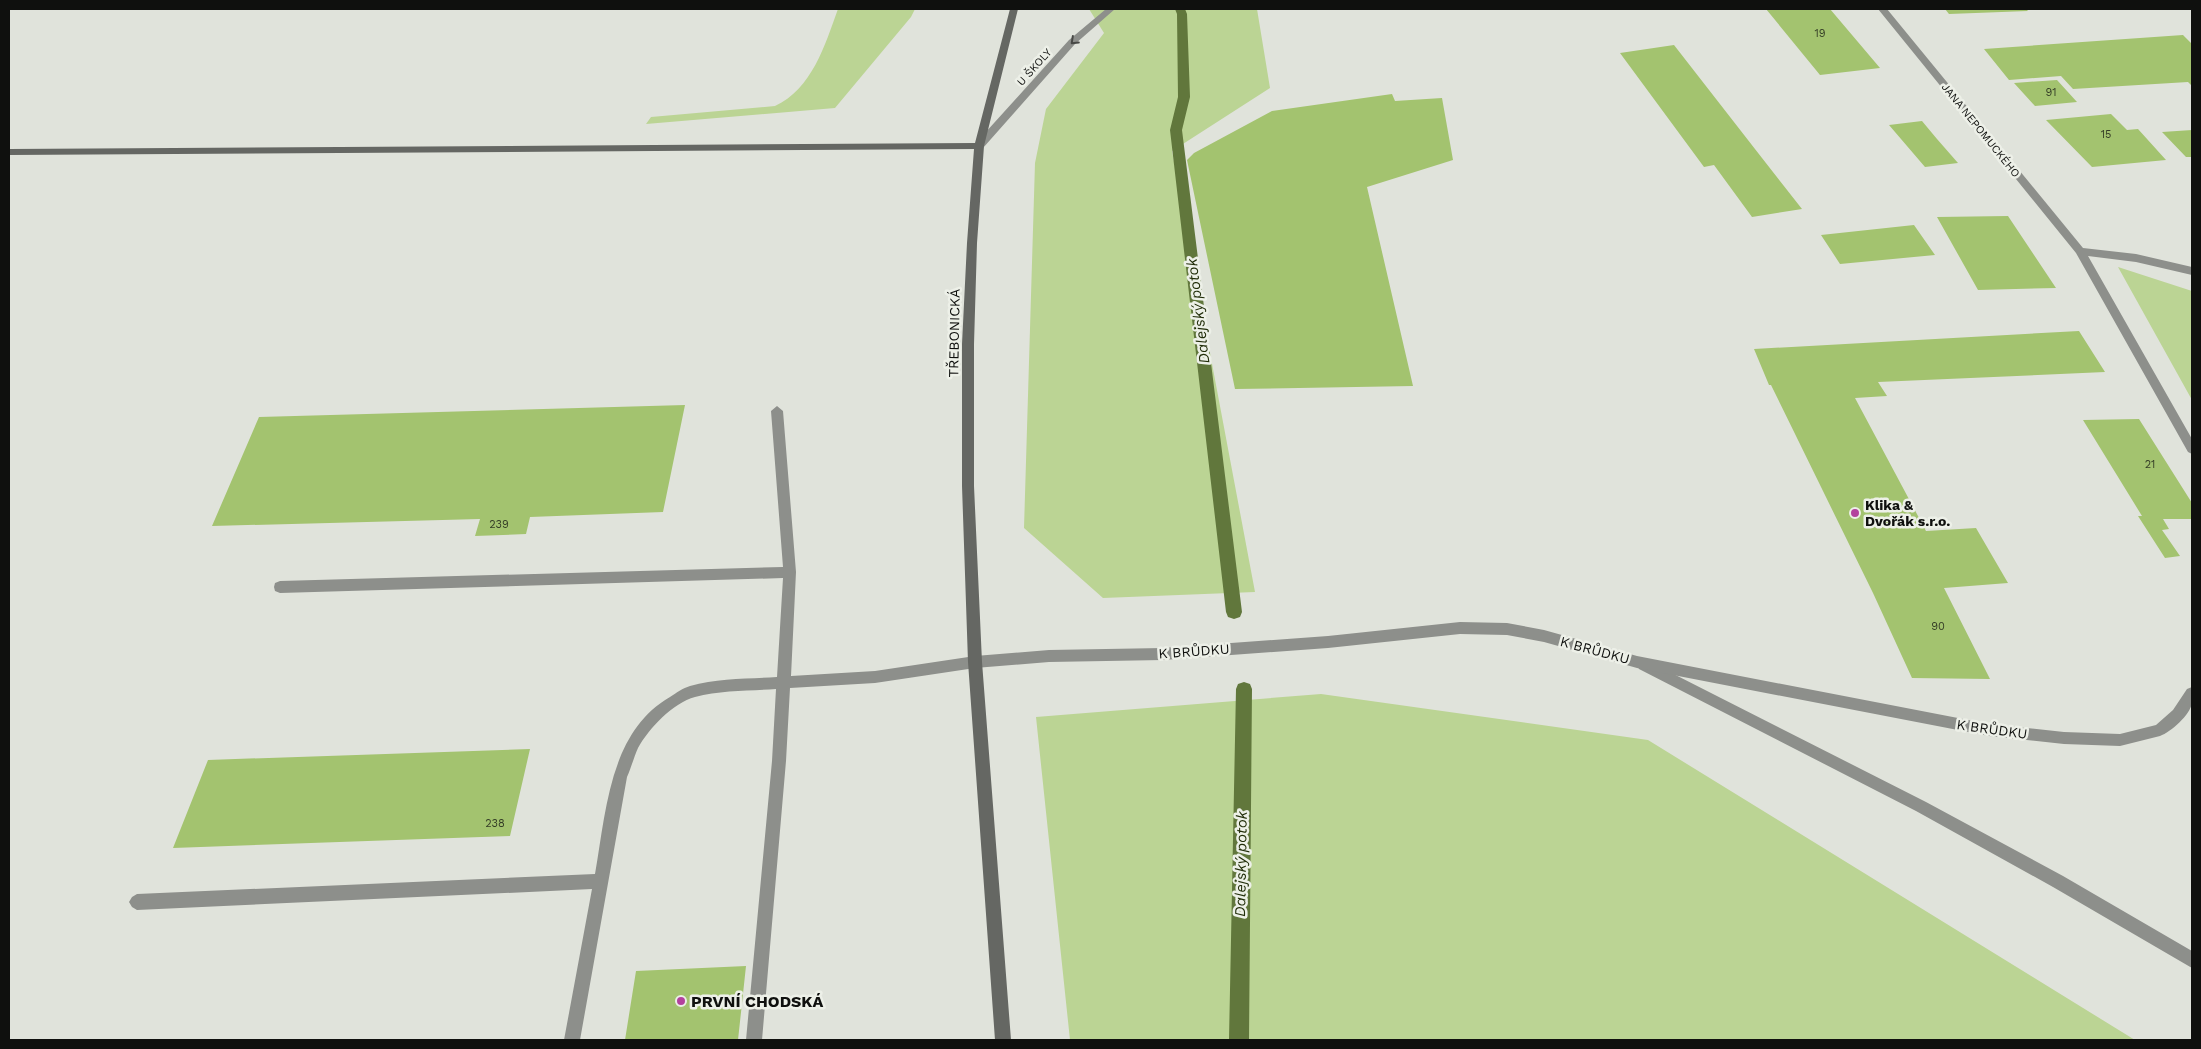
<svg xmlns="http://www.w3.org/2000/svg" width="2201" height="1049" font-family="'Work Sans',sans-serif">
<rect width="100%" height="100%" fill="#e0e3db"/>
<path fill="#bbd494" d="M838,9H915L911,17L835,108L646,124L651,117L775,106C812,89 825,45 838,9Z
M1089,9H1257L1270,88L1172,151L1255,592L1103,598L1024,528L1035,163L1046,109L1104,33Z
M2118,267L2192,291V400Z
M1321,694L1648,740L2135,1040H1070L1036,717Z"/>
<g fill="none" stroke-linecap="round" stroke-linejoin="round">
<path fill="#61773c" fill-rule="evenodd" d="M1175,9H1185L1187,14L1190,97L1182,130L1242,612L1240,617L1234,619L1228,617L1226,612L1170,130L1178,97L1177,14Z
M1244,682L1250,684L1252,689L1249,1040H1229L1236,689L1238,684Z"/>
</g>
<path fill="#a3c36f" d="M1766,9H1830L1880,68L1820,75Z
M1945,9H2026L2028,11L1949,14Z
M2183,35L2192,44V86L2188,82L2073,89L2061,76L2009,80L1984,49Z
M1674,45L1762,158L1802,209L1752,217L1714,165L1704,167L1620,53Z
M2057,80L2077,102L2035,106L2014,83Z
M1392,94L1395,101L1442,98L1453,160L1367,187L1413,386L1235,389L1187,160L1194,153L1272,111Z
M2111,114L2127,130L2138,129L2166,160L2092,167L2046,120Z
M1922,121L1937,139L1958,163L1925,167L1889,125Z
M2192,130V157H2186L2162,132Z
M2008,216L2056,288L1978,290L1937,217Z
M1914,225L1935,255L1840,264L1821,235Z
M2079,331L2105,372L1878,382L1887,396L1855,398L1926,531L1976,528L2008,583L1944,588L1990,679L1912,678L1873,593L1771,385H1769L1754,349Z
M685,405L663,512L530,517L526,534L475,536L480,519L212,526L259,417Z
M2139,419L2192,503V519H2163L2169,529L2162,530L2180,556L2165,558L2138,516H2142L2083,420Z
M530,749L510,836L173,848L208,760Z
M746,966L738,1040H625L636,971Z"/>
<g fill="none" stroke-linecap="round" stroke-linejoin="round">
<path fill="#8d8f8b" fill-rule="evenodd" d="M777,406L783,411L796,572L791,676L875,671L975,656L980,658L982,662L980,666L975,668L875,683L790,688L786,761L762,1040H746L772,761L776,689C750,691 721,690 695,697C673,703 649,728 638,748C634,757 631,768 627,777L580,1040H564L592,889L137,910L132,907L129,902L132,897L137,894L595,874C606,813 609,732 670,697C676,693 683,688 690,686C718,678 748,679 777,677L783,578L280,593L275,591L274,587L275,583L280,581L783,567L771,411Z
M1644,659L1926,802L2063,876L2192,951V968L2053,887L1916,811L1639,669L1637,665L1639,661Z"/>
<path fill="#8d8f8b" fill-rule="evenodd" d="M1106,9H1115L1075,44L983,148H975V144L1069,40Z
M1878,9H1887L2083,248L2136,254L2192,267V275L2136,262L2088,256L2192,439V454L2188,452L2076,253Z
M1460,622L1507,623L1544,630L1637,656L1989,724L2064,732L2120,734L2156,725L2173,710L2187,689L2192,687C2192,691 2193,698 2192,703C2190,715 2171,732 2160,736L2120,746L2064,744L1989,736L1637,668L1544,642L1507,635L1460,634L1328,648L1163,660L1049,662L975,668L970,666L968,662L970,658L975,656L1049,650L1163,648L1328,636Z"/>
<path fill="#656763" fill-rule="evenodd" d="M1010,9H1018L984,146L977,243L974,344V486L982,662L1011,1040H995L968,662L962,486V344L967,243L974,149L9,155V149L975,143Z"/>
</g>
<defs><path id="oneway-chevron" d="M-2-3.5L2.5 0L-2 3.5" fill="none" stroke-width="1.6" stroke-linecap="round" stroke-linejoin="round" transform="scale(1.25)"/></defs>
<use stroke="#484946" href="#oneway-chevron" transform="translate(1074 41) rotate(137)"/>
<g fill="#b3419d" stroke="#edf0e8" stroke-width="2">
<circle cx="1855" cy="513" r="5"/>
<circle cx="681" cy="1001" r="5"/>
</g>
<g text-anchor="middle" stroke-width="5" stroke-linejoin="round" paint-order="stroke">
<g font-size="11" fill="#343d26">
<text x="1820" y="37">19</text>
<text x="2051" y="96">91</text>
<text x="2106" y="138">15</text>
<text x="2150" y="468">21</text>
<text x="499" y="528">239</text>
<text x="1938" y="630">90</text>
<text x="495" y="827">238</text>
</g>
<g font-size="11" fill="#0f100e" stroke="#edf0e8">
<text transform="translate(1034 67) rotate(-48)" y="4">U ŠKOLY</text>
<text transform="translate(1981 130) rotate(51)" y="4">JANA NEPOMUCKÉHO</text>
</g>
<g font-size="14" fill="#0f100e" stroke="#edf0e8">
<text transform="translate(954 333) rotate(-89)" y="5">TŘEBONICKÁ</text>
<text transform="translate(1595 650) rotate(15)" y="5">K BRŮDKU</text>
<text transform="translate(1194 651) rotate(-4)" y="5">K BRŮDKU</text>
<text transform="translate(1992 729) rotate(8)" y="5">K BRŮDKU</text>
</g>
<g font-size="14" font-weight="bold" fill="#0f100e" stroke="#edf0e8" text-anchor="start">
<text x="1865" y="510">Klika &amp;<tspan x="1865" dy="16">Dvořák s.r.o.</tspan></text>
</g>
<g font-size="15" font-style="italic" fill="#222e0a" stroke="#edf0e8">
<text transform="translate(1198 311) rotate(-97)" y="5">Dalejský potok</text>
<text transform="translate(1241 864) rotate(-89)" y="5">Dalejský potok</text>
</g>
<g font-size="16" font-weight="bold" fill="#0f100e" stroke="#edf0e8" text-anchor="start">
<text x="691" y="1007">PRVNÍ CHODSKÁ</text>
</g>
</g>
<rect width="2201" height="1049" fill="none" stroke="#0f100e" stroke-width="20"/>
</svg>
